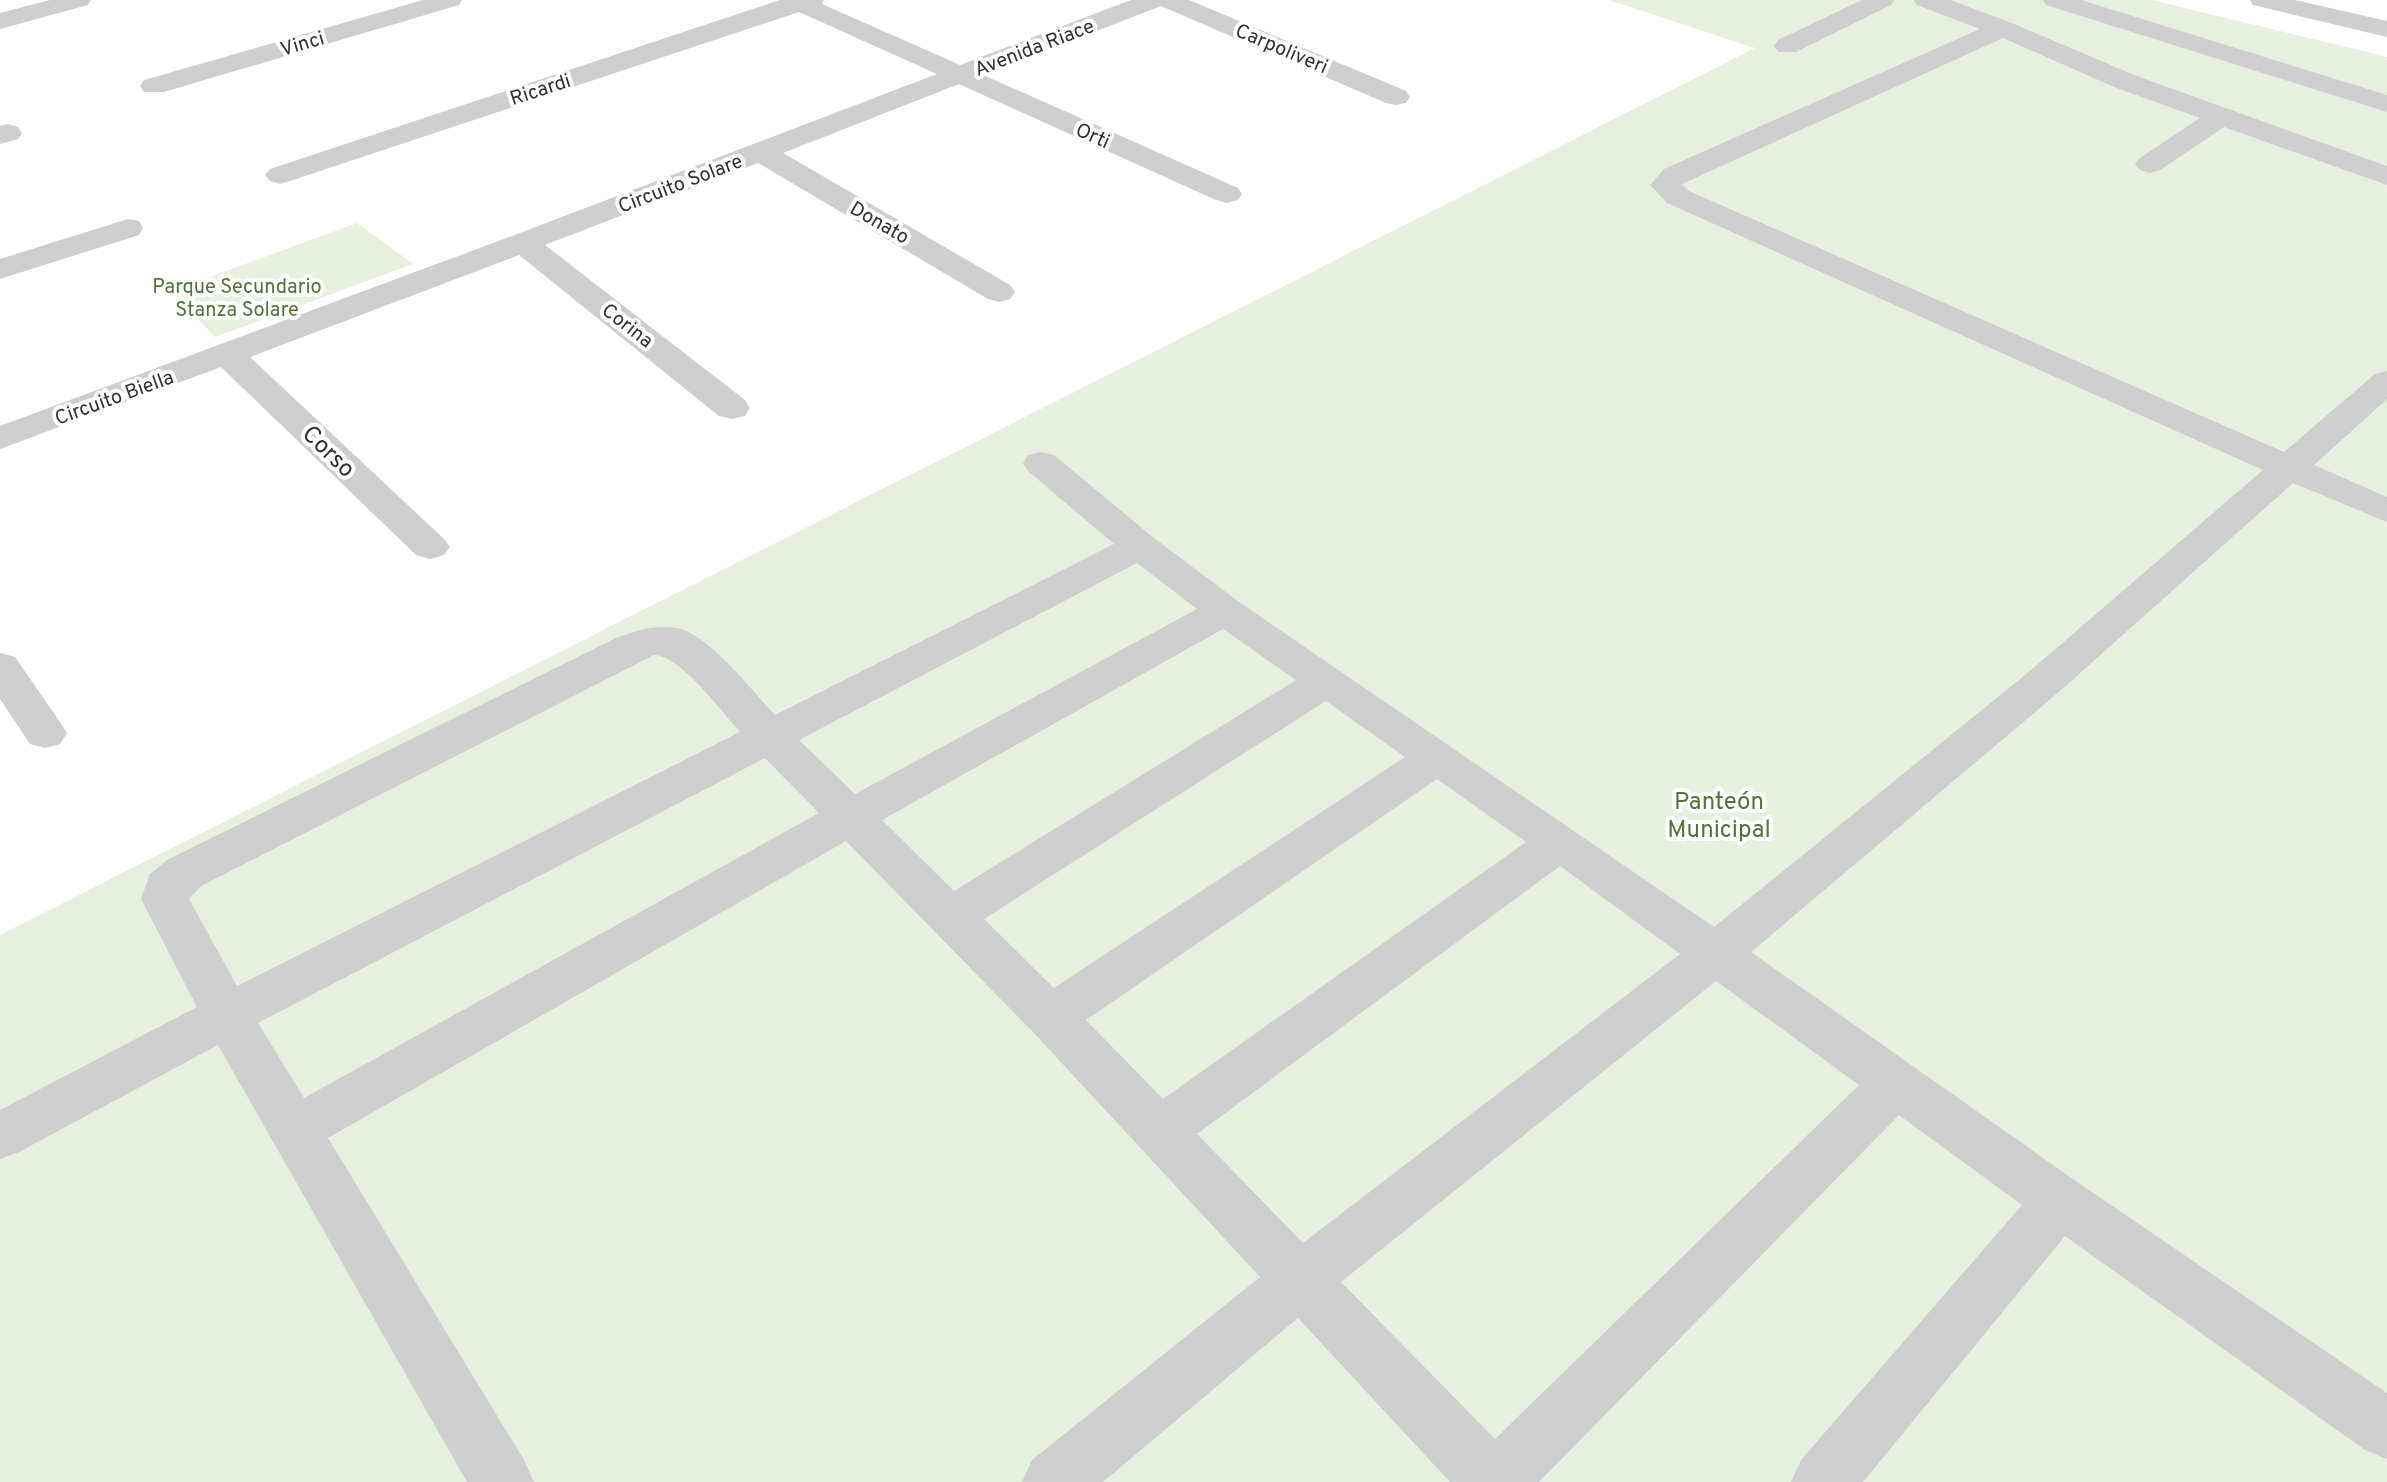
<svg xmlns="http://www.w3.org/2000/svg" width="2387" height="1482" font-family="Overpass,sans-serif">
<rect width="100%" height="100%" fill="#fff"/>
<path fill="#e7efdf" d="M1609,0H2152L2387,57V1482H0V935L1755,48Z
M357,223L413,264L215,337L172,291Z"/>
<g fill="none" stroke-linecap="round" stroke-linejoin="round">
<path fill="#cecece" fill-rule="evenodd" d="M50,0H91L88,5L0,29V13Z
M423,0H462L459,5L164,92H144L140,86L144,80Z
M780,0H824L822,4L960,65L1131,0H1189L1406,91L1410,97L1406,103L1396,105L1386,103L1161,6L983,75L1238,188L1242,194L1238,200L1227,203L1216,200L959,84L783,153L1010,285L1015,292L1010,299L999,302L988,299L758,163L545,245L745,400L750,408L745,416L732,419L719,416L519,255L250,357L444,539L450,547L444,555L430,559L416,555L221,367L0,449V426L512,236L937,74L799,12L290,181L280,184L270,181L265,175L270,169Z
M1862,0H1894L1891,5L1796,52H1778L1774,46L1778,40Z
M1914,0H1950L2012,23L2134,75L2387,166V185L2224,127L2160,170L2150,173L2140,170L2135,164L2140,158L2200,118L2114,87L2003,38L1682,184L1689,191L2284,452L2375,374L2387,371V399L2314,465L2387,497V522L2293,483L2060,691L1751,952L2080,1184L2387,1393V1459L2365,1450L2065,1236L1863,1482H1791L1801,1460L2022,1205L1899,1115L1539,1482H1450L1298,1318L1103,1482H1022L1032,1460L1260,1277L1033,1032L846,841L328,1138L524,1460L534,1482H467L218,1045L19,1152L0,1159V1110L197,1007L141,899L150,874L167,860L616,638C636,631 656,624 677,628C710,635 751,690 775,715L1114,544L1028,471L1023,463L1028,455L1041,452L1054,455L1154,538L1239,602L1714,927L2030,671L2263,470L1667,203L1650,185L1664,169L1980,29L1917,5ZM1137,563L1197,609L855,794L799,740ZM1223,629L1296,680L954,891L882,820ZM654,655C680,655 722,712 740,732L237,986L189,899L201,886ZM1326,701L1405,757L1054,988L984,919ZM765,758L819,813L304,1098L258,1023ZM1437,779L1526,842L1163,1099L1086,1020ZM1560,866L1680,954L1303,1243L1197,1134ZM1716,981L1859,1085L1495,1439L1341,1282Z
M2043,0H2081L2387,95V112L2046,5Z
M2250,0H2295L2387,21V37L2253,5Z
M8,124L18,127L22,133L18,139L0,144V126Z
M128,219L139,221L143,228L139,235L0,279V259Z
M0,653L15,657L60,722L67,733L60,744L45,748L30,744L0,699Z"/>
</g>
<g text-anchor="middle" stroke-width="8" stroke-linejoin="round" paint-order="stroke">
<g font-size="20" fill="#313131" stroke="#fff">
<text transform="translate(302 43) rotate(-16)" y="7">Vinci</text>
<text transform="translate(1034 47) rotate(-21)" y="7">Avenida Riace</text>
<text transform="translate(1282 48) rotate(23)" y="7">Carpoliveri</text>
<text transform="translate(540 89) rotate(-18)" y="7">Ricardi</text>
<text transform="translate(1093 135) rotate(24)" y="7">Orti</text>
<text transform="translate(680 183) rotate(-21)" y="7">Circuito Solare</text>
<text transform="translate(880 222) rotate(30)" y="7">Donato</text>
<text transform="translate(628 325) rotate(38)" y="7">Corina</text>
<text transform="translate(114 397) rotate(-20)" y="7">Circuito Biella</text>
</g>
<g font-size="20" fill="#52723a" stroke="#fff">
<text x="237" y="293">Parque Secundario<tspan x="237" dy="23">Stanza Solare</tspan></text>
</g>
<g font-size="24" fill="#313131" stroke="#fff">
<text transform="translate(329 451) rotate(44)" y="8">Corso</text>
</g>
<g font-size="24" fill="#52723a" stroke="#fff">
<text x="1719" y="809">Panteón<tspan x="1719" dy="28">Municipal</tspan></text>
</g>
</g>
</svg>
